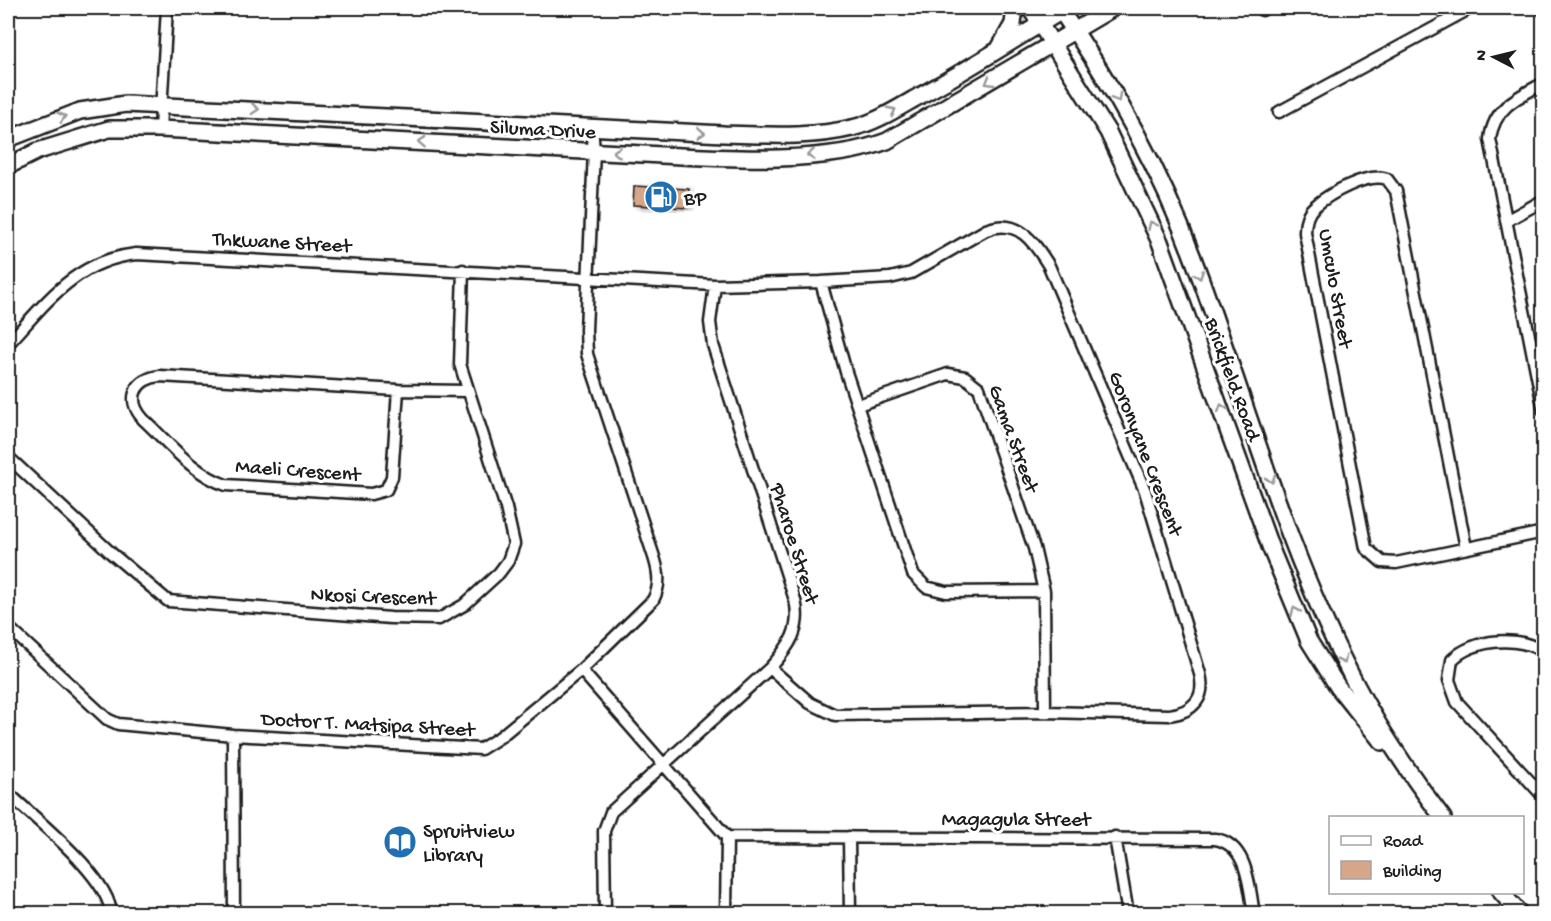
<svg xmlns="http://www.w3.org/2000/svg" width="1551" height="921" font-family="'Gochi Hand',sans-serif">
<defs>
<filter id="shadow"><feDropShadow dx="4.5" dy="2.5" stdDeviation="3" flood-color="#0004"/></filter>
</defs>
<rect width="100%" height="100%" fill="#fff"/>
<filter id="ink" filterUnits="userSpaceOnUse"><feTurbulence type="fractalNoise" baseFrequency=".0167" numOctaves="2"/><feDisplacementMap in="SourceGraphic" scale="12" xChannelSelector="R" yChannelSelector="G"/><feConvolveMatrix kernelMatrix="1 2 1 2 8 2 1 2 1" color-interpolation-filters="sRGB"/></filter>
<g filter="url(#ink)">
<path fill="#d6a688" stroke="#1c1c1c" stroke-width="1.5" filter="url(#shadow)" d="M634,186L689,189L688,208L633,205Z"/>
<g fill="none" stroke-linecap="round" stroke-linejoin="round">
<g stroke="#1c1c1c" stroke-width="15">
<path id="street" d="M1541,8L1544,12
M1262,10L1265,8
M1544,83C1518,97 1494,107 1490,139L1544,411
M1279,112L1471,8
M160,129L167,8
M1506,221L1544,200
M821,282L846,372L913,574L926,587L946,592L1044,591
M8,344C47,302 75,261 136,254L715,285L821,282L890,278L911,273L986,230C1018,217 1034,242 1049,266L1145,491L1200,674C1206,698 1193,712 1169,715L1045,712L835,715L810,703L770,668
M398,390L392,477L386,490L371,494L226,485C193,474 168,442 143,419C126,400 134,379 160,376L398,390L468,391
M858,405L948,374L965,377L979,388L1034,548L1044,591L1045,712
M8,457L111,553L168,601L391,618L439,619L464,605L499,573L508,561L514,544L506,508L460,364L463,270
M1466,548L1396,191L1387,179C1368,172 1330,193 1314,207C1307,213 1305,223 1305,233L1366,548L1382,562L1396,563L1544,532
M8,627L107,719L118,724L233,735L481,749L500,737L581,670L653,600C662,584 658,568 652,551L587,354L586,330L594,151L592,126
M1544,653C1521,634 1472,639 1452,660L1449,680L1457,702L1544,797
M581,670L727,837L726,914
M233,735L234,914
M8,793C35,819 110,877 111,914
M727,837L1215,839C1248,844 1249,887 1254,914
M849,837L850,914
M1115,837L1128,914
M605,914L604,831L611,812L770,668C789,647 802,629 795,600L713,345L710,322L715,285"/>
</g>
<g stroke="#1c1c1c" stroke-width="20">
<path id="secondary" d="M1030,8L1108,132L1160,242L1271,549L1309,641L1338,687L1382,742
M1059,8C1113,85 1160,169 1193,258C1245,396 1283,542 1350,673C1376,725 1408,772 1443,818
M1000,47L1013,24L1015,8
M8,139L80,111L126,104L724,134C766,135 811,138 852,128C874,123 895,110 914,99C967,71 1016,38 1067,8
M8,166L38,151L109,129H160C314,136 468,146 622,153C699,156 816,168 887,141L1113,8
M1501,892L1520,914"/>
</g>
<use href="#street" stroke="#fff" stroke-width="10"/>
<use href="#secondary" stroke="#fff" stroke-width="15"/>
</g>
<defs><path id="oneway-chevron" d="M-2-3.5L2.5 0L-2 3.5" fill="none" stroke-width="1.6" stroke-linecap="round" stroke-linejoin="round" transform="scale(1.5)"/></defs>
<g stroke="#999">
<use href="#oneway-chevron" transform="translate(989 82) rotate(150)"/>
<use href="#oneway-chevron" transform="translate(1117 98) rotate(60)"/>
<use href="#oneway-chevron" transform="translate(255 109) rotate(3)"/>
<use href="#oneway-chevron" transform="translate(892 111) rotate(-28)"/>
<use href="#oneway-chevron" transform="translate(62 117) rotate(-18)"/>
<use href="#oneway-chevron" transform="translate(701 133) rotate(4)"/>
<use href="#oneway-chevron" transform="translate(422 142) rotate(-177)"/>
<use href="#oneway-chevron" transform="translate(617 152) rotate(-177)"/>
<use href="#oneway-chevron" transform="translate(811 155) rotate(177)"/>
<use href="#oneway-chevron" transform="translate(1152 225) rotate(-115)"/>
<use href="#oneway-chevron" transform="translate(1199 275) rotate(70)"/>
<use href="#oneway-chevron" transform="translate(1222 408) rotate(-109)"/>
<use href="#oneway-chevron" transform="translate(1271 479) rotate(71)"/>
<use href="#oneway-chevron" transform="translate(1295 611) rotate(-114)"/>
<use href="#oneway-chevron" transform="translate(1343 660) rotate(64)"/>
</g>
</g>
<defs>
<g id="fuel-disc" transform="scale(1.725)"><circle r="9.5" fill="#1f6fb2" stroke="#fff"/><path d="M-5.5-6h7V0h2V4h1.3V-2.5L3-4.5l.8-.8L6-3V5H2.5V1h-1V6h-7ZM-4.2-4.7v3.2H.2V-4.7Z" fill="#fff"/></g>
<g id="library-disc" transform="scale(1.725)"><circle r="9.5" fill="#1f6fb2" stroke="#fff"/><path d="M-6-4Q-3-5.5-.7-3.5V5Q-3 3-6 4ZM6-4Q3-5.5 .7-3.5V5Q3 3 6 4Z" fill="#fff"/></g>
</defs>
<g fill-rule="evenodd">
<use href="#fuel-disc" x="661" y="197"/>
<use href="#library-disc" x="400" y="842"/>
</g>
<g text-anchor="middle" stroke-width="6" stroke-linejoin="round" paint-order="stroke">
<g font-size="21" fill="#1c1c1c" stroke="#fff">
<text transform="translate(543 128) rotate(3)" y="7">Siluma Drive</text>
<text transform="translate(282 241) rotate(3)" y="7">Thkwane Street</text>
<text transform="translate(1337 288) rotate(80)" y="7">Umculo Street</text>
<text transform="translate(1234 379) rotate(70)" y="7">Brickfield Road</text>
<text transform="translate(1015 438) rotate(70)" y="7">Gama Street</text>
<text transform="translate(1147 453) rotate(69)" y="7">Goronyane Crescent</text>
<text transform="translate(298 469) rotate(4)" y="7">Maeli Crescent</text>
<text transform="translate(796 543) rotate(73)" y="7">Pharoe Street</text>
<text transform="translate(373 595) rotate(2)" y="7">Nkosi Crescent</text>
<text transform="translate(368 723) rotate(3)" y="7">Doctor T. Matsipa Street</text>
<text x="1016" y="825">Magagula Street</text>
</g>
<g font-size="21" fill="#1c1c1c" stroke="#fff" text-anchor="start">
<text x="684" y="204">BP</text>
<text x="423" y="837">Spruitview<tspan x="423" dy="24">Library</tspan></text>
</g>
</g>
<rect width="1551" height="921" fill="none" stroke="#fff" stroke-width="30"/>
<rect x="15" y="15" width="1521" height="891" fill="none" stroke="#1c1c1c" stroke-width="2" filter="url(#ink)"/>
<rect x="1329" y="816" width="195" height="78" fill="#ffffff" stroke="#a4a4a4" stroke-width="1.5"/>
<rect x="1341" y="836" width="30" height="9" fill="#ffffff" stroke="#a4a4a4" stroke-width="1.5"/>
<text x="1383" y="846" font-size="18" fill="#1c1c1c">Road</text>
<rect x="1341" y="861" width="30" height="18" fill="#d6a688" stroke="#a4a4a4" stroke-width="1.5"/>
<text x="1383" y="876" font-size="18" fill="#1c1c1c">Building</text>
<g transform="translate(1494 57) rotate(277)" stroke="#ffffff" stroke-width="4.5" paint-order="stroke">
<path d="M0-4.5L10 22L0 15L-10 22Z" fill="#1c1c1c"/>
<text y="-9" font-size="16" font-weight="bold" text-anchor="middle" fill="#1c1c1c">N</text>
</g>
</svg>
